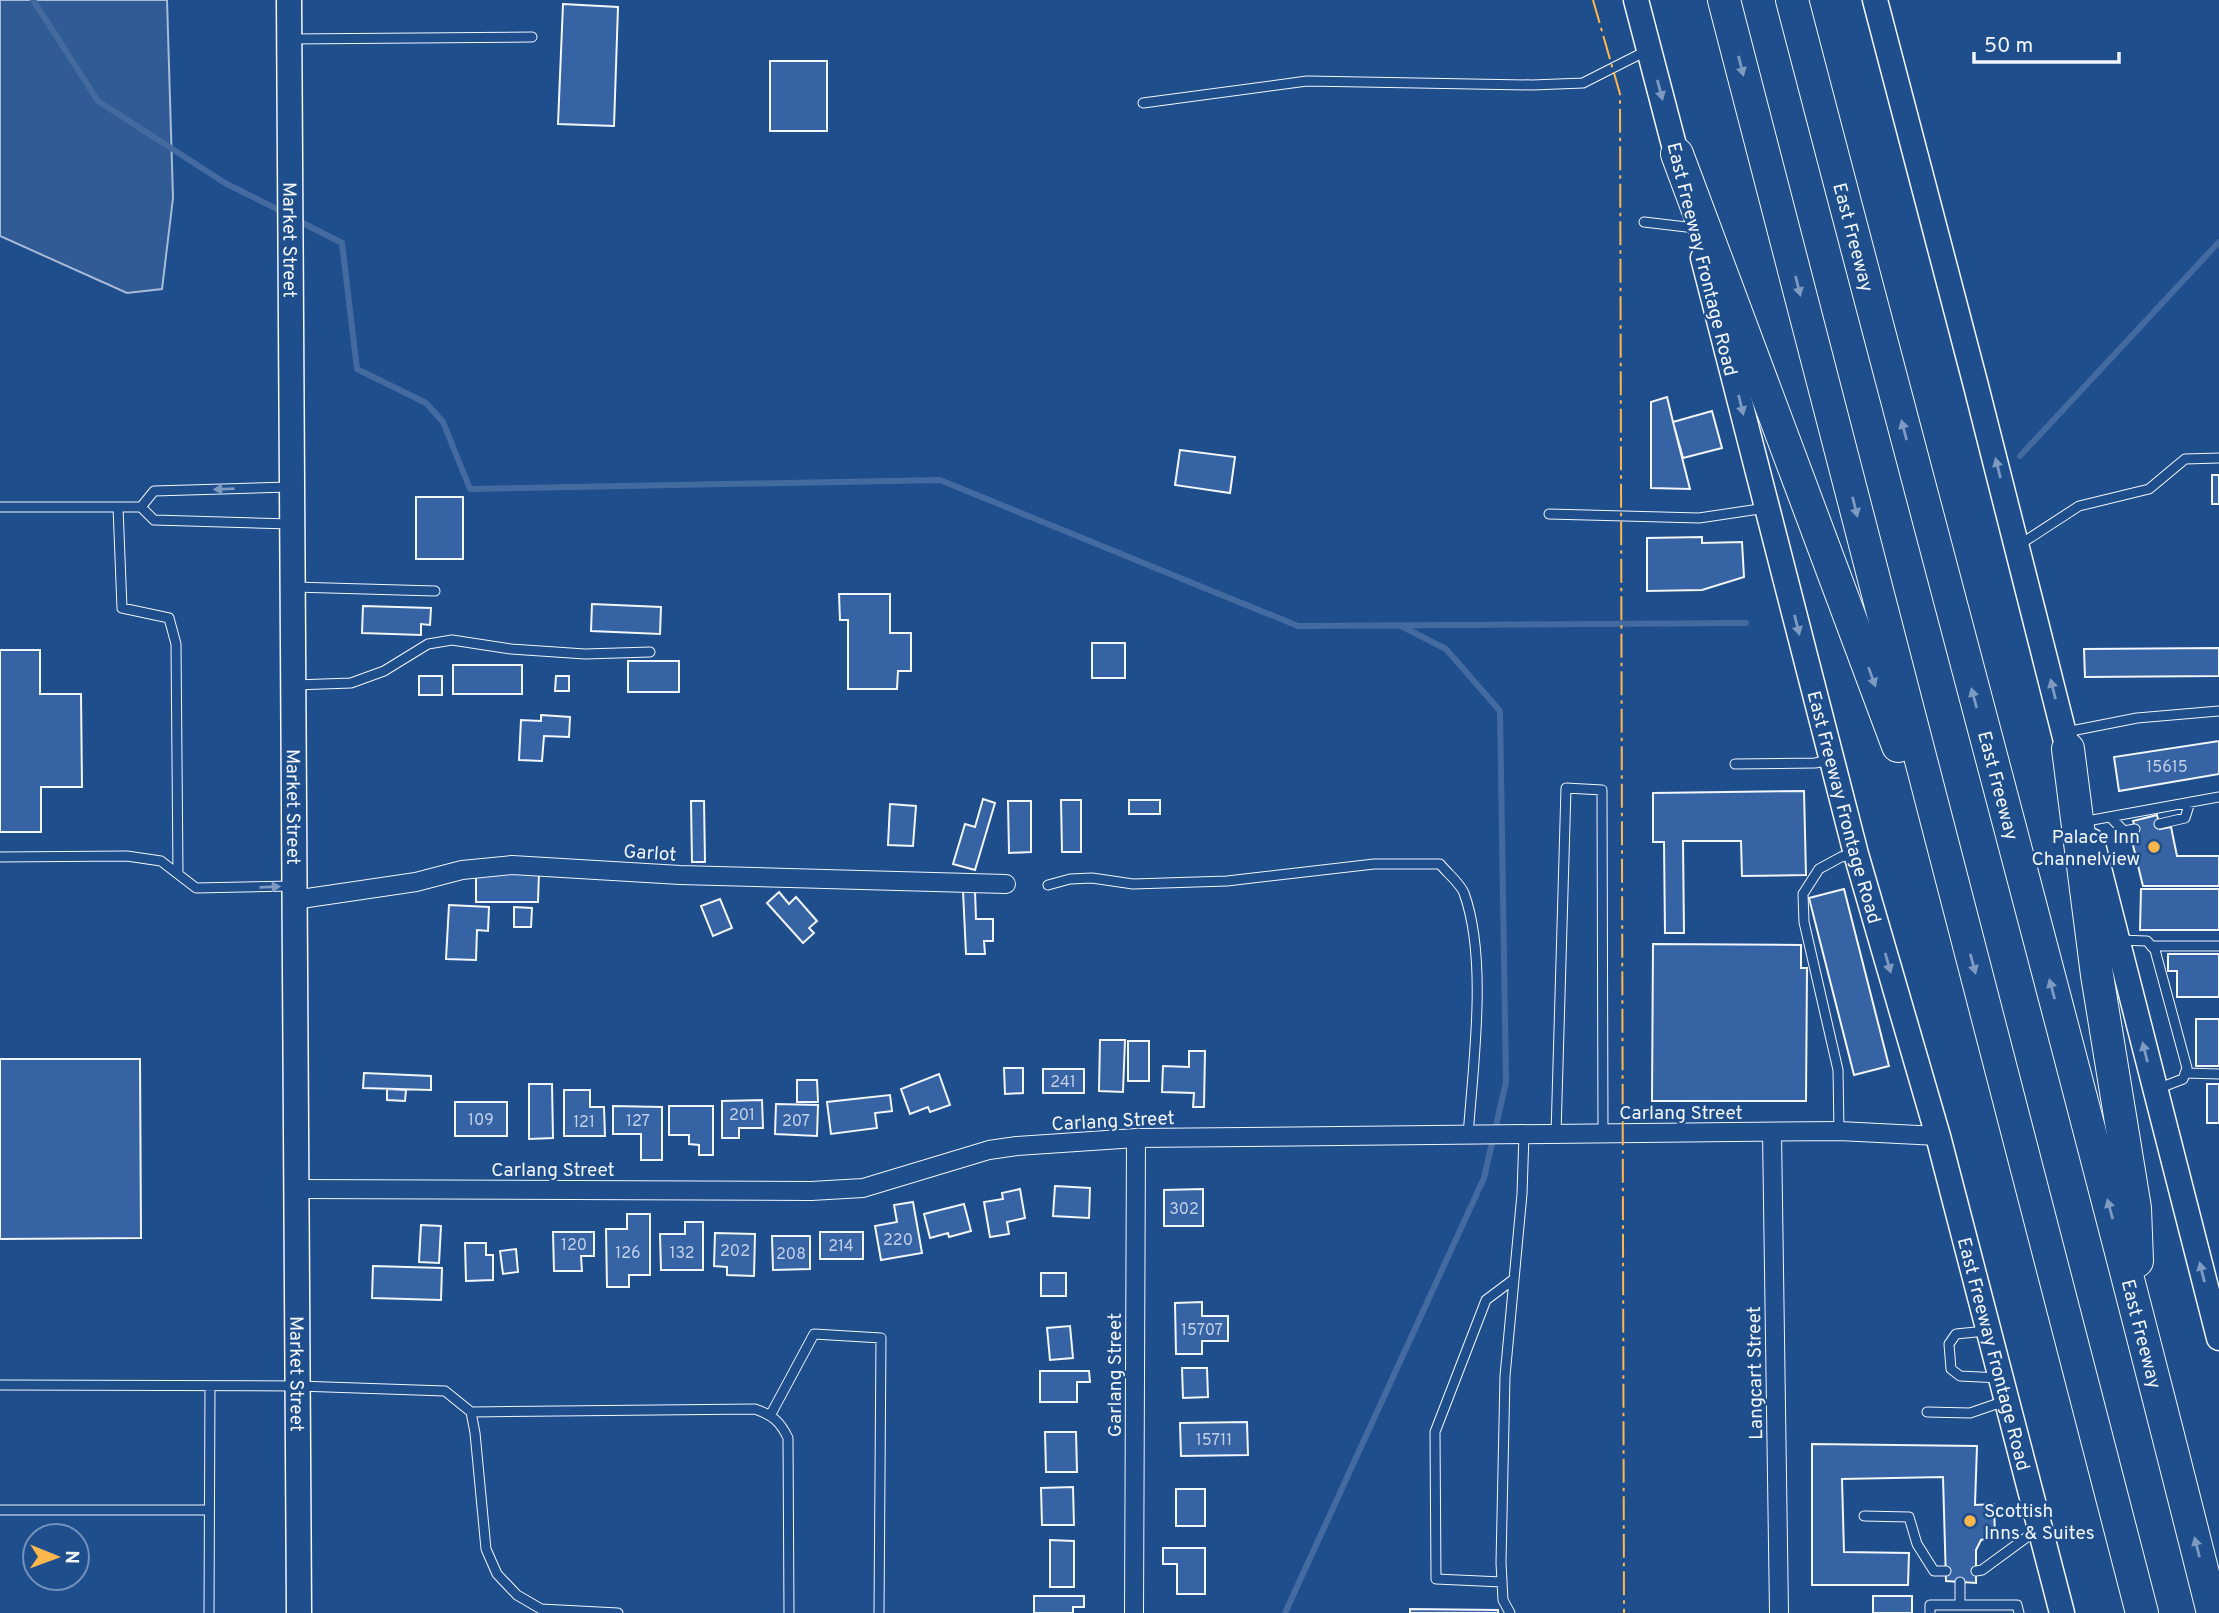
<svg xmlns="http://www.w3.org/2000/svg" width="2219" height="1613" font-family="Overpass,sans-serif">
<rect width="100%" height="100%" fill="#1f4e8c"/>
<path fill="#305b95" stroke="#a8bbd7" stroke-width="2" d="M0,0H167L173,198L162,289L127,293L0,236Z"/>
<g fill="none" stroke-linecap="round" stroke-linejoin="round">
<path stroke="#446ba0" stroke-width="6" d="M33,0L98,101L225,183L285,213
M297,220L342,243L357,369L426,403L443,422L470,489L940,480L1298,626L1746,623
M2020,456L2219,242
M1285,1613L1484,1178L1506,1082L1500,711L1446,649L1401,626"/>
</g>
<path fill="#3563a3" stroke="#f2f6ff" stroke-width="2" d="M563,4L618,7L614,126L558,124Z
M770,61H827V131H770Z
M1667,397L1673,422L1690,489L1651,488V402Z
M1712,411L1722,448L1683,458L1673,422Z
M1180,450L1235,457L1230,493L1175,485Z
M2212,475H2219V504H2212Z
M416,497H463V559H416Z
M1702,537V543L1742,542L1744,577L1702,590L1647,591V538Z
M839,594H890V633H911V671H898L897,689H848V620H840Z
M592,604L661,607L660,634L591,631Z
M363,606L431,608L430,625L421,624V635L362,633Z
M1092,643H1125V678H1092Z
M2219,648V676L2085,677L2084,649Z
M0,650H40V694H81L82,787H41V832H0Z
M628,661H679V692H628Z
M453,665H522V694H453Z
M419,676H442V695H419Z
M556,676H569V691H555Z
M541,715L570,717L569,737L544,736L542,761L519,760L521,720L541,721Z
M2219,741V774L2119,791L2114,757Z
M1804,791L1806,875L1742,876L1741,841H1683L1684,933H1665L1664,842H1653V793Z
M983,799L995,803L975,870L953,864L965,824L975,827Z
M1061,800H1081V852H1062Z
M1129,800H1160V814H1129Z
M691,801H704L705,862H692Z
M1008,801H1031V852L1009,853Z
M890,804L916,806L913,846L888,845Z
M2157,815L2160,829L2171,827L2177,856H2219V886H2143L2131,837L2137,836L2133,821Z
M476,872H539L538,902H476Z
M1844,889L1889,1066L1854,1075L1809,898Z
M2141,889H2219V930H2140Z
M963,891H975L976,919H993V941H984L985,954H966Z
M779,892L789,904L796,897L817,921L809,928L814,933L803,943L767,903Z
M720,899L732,928L713,936L701,906Z
M449,905L489,907L488,931L477,930L476,960L446,959Z
M514,907L532,908L531,927H514Z
M1653,944L1801,945V968H1807L1806,1101H1652Z
M2168,954H2219V997H2177V971H2168Z
M2196,1019H2219V1066H2196Z
M1100,1040H1125L1123,1092L1099,1091Z
M1128,1041H1149V1081H1128Z
M1189,1051H1205L1204,1107H1193L1194,1093L1162,1092L1163,1066L1189,1067Z
M0,1059H140L141,1238L0,1239Z
M1004,1068H1023V1093L1005,1094Z
M1043,1069H1084V1093H1043Z
M364,1073L431,1076V1090L363,1088Z
M939,1074L950,1105L930,1112L928,1107L910,1114L901,1089Z
M797,1080H817L818,1102H797Z
M529,1084H552L553,1138L529,1139Z
M2207,1084H2219V1123H2207Z
M387,1089L406,1090L405,1101L387,1100Z
M564,1090H590V1107H604L605,1136H564Z
M890,1095L892,1111L875,1113L877,1128L831,1134L827,1102Z
M762,1100L763,1128H739V1138H722V1101Z
M455,1102H507V1136H455Z
M776,1104L818,1105L817,1136L775,1134Z
M613,1106L662,1107V1160H641V1134H613Z
M669,1106H713V1155H699V1145L689,1144V1135H669Z
M1055,1186L1090,1188L1089,1218L1053,1216Z
M1020,1189L1025,1218L1007,1222L1009,1234L990,1237L984,1202L1003,1199L1002,1193Z
M1203,1189V1226H1164V1190Z
M913,1202L922,1253L881,1260L875,1226L897,1222L894,1205Z
M964,1204L971,1231L949,1237L948,1233L930,1238L924,1214Z
M627,1214H650V1275H629V1287H607L606,1229H627Z
M685,1222H703V1270H661L660,1234H685Z
M421,1225L441,1226L439,1263L419,1262Z
M553,1232H594V1256H581L582,1271H554Z
M820,1232H863V1259H820Z
M715,1233L755,1234L754,1276L727,1275V1267L714,1266Z
M772,1236H810V1269L773,1270Z
M465,1243H486V1255H493V1280L466,1281Z
M516,1249L518,1272L503,1274L500,1251Z
M373,1266L442,1268L441,1300L372,1298Z
M1041,1273H1066V1296H1041Z
M1202,1302V1316H1228V1341H1202V1354H1176L1175,1303Z
M1070,1326L1073,1358L1050,1360L1047,1328Z
M1182,1368H1207L1208,1397L1183,1398Z
M1040,1371H1089L1090,1382H1077V1402H1040Z
M1247,1422L1248,1455L1181,1456L1180,1423Z
M1045,1432H1076L1077,1472H1046Z
M1812,1444L1977,1446L1975,1505L1994,1504L1995,1537L1981,1540L1976,1550V1583L1946,1581L1943,1477L1842,1479L1844,1552L1909,1553L1908,1585H1812Z
M1073,1487L1074,1525H1042L1041,1488Z
M1176,1489H1205V1526H1176Z
M1050,1540L1074,1541V1587H1050Z
M1163,1548H1205V1594H1177V1564H1163Z
M1034,1596H1084V1607H1073V1613H1034Z
M1873,1596H1912V1613H1873Z
M1410,1609L1498,1610V1613H1410Z"/>
<g fill="none" stroke-linecap="round" stroke-linejoin="round">
<g stroke="#f2f6ff" stroke-width="11">
<path id="lane" d="M291,39L532,37
M1143,103L1307,81L1532,85L1583,83L1648,50
M1644,222L1695,228
M290,487L154,491L141,507L154,520L291,524
M0,507H141
M118,507L122,608L169,618L176,644L178,874
M1549,514L1699,518L1766,508
M2019,545L2079,506L2149,489L2185,459L2219,458
M294,587L435,591
M295,685L351,683L384,671L428,644L452,640L511,649L585,654L650,652
M2066,732L2137,718L2219,711
M1735,764L1815,763L1830,760
M2110,817L2124,831L2135,829
M2087,821L2219,797
M2159,824L2185,818L2190,802
M0,857L127,856L161,861L196,888L294,886
M1048,885L1070,879L1092,878L1133,884L1227,881L1374,864H1440C1447,873 1460,883 1464,893C1488,959 1473,1065 1468,1136
M2119,940L2147,941L2155,950L2187,1068L2183,1079L2157,1089
M2151,946H2219
M2185,1073L2219,1074
M1839,1131L1838,1070L1804,922L1803,894L1819,869L1841,857L1855,854
M1556,1134L1566,788L1602,790L1603,1134
M1986,1331L1956,1334L1949,1344L1951,1369L1960,1376L2000,1378
M0,1385L298,1386L445,1391L471,1412L475,1433L486,1549L497,1574L517,1595L541,1609L618,1613
M471,1412L755,1409C772,1415 780,1421 788,1438L789,1613
M1927,1412L1970,1413L2005,1401
M771,1414L814,1334L881,1338L879,1613
M0,1510H209
M1864,1516L1909,1517L1917,1544L1934,1571H1946
M1976,1571L1982,1570L2038,1529
M1502,1582L1436,1579L1435,1432L1486,1300L1514,1279
M1960,1605V1582
M209,1613L210,1387
M1510,1613L1503,1600L1501,1563L1505,1376L1522,1194L1524,1134
M1930,1613V1605H2017L2019,1613"/>
</g>
<g stroke="#f2f6ff" stroke-width="20">
<path id="street" d="M294,900L416,882L462,870L512,865L680,875L1006,884
M1772,1133L1779,1613
M296,1189L811,1191L863,1188L989,1150L1017,1146L1136,1138L1839,1131L1938,1136
M1134,1613L1136,1138"/>
</g>
<g stroke="#f2f6ff" stroke-width="27">
<g id="secondary">
<path id="s1" d="M289,0L299,1613"/>
<path d="M1636,0L1681,172"/>
<path d="M1875,0L1975,382L2072,765"/>
<path id="s2" d="M1703,258L1856,854L1938,1136L2062,1613"/>
<path d="M2092,841L2219,1338"/>
</g>
</g>
<g stroke="#f2f6ff" stroke-width="34">
<g id="highway">
<path d="M1724,0L2142,1613"/>
<path id="s3" d="M1792,0C1932,538 2078,1074 2213,1613"/>
<path d="M1677,154L1898,746"/>
<path d="M2068,749L2097,975L2135,1208L2137,1261"/>
</g>
</g>
<use href="#lane" stroke="#1f4e8c" stroke-width="9"/>
<use href="#street" stroke="#1f4e8c" stroke-width="18"/>
<use href="#secondary" stroke="#1f4e8c" stroke-width="24"/>
<use href="#highway" stroke="#1f4e8c" stroke-width="32"/>
<path stroke="#ffb74d" stroke-width="2" stroke-dasharray="24 5 3.5 5" stroke-linecap="butt" d="M1593,0L1620,94L1624,1613"/>
</g>
<defs><path id="oneway-solid" d="M-6-.8H1V-3.2L6.5 0L1 3.2V.8H-6Z" transform="scale(1.75)"/></defs>
<g fill="#7e9ac0">
<use href="#oneway-solid" transform="translate(1741 66) rotate(76)"/>
<use href="#oneway-solid" transform="translate(1660 90) rotate(75)"/>
<use href="#oneway-solid" transform="translate(1798 286) rotate(76)"/>
<use href="#oneway-solid" transform="translate(1741 405) rotate(76)"/>
<use href="#oneway-solid" transform="translate(1904 430) rotate(-105)"/>
<use href="#oneway-solid" transform="translate(1998 468) rotate(-104)"/>
<use href="#oneway-solid" transform="translate(224 489) rotate(178)"/>
<use href="#oneway-solid" transform="translate(1855 507) rotate(76)"/>
<use href="#oneway-solid" transform="translate(1797 625) rotate(76)"/>
<use href="#oneway-solid" transform="translate(1872 677) rotate(70)"/>
<use href="#oneway-solid" transform="translate(2053 689) rotate(-104)"/>
<use href="#oneway-solid" transform="translate(1974 698) rotate(-105)"/>
<use href="#oneway-solid" transform="translate(270 887) rotate(-2)"/>
<use href="#oneway-solid" transform="translate(1888 963) rotate(74)"/>
<use href="#oneway-solid" transform="translate(1973 964) rotate(75)"/>
<use href="#oneway-solid" transform="translate(2052 989) rotate(-105)"/>
<use href="#oneway-solid" transform="translate(2145 1052) rotate(-104)"/>
<use href="#oneway-solid" transform="translate(2110 1209) rotate(-105)"/>
<use href="#oneway-solid" transform="translate(2202 1272) rotate(-104)"/>
<use href="#oneway-solid" transform="translate(2197 1547) rotate(-104)"/>
</g>
<g fill="#ffb74d" stroke="#1f4e8c" stroke-width="2.5">
<circle cx="2154" cy="847" r="7"/>
<circle cx="1970" cy="1521" r="7"/>
</g>
<g text-anchor="middle" stroke-width="5" stroke-linejoin="round" paint-order="stroke">
<g font-size="16" fill="#c3d1e8">
<text x="2167" y="772">15615</text>
<text x="1063" y="1087">241</text>
<text x="742" y="1120">201</text>
<text x="481" y="1125">109</text>
<text x="638" y="1126">127</text>
<text x="796" y="1126">207</text>
<text x="584" y="1127">121</text>
<text x="1184" y="1214">302</text>
<text x="898" y="1245">220</text>
<text x="574" y="1250">120</text>
<text x="841" y="1251">214</text>
<text x="735" y="1256">202</text>
<text x="628" y="1258">126</text>
<text x="682" y="1258">132</text>
<text x="791" y="1259">208</text>
<text x="1202" y="1335">15707</text>
<text x="1214" y="1445">15711</text>
</g>
<g font-size="19" fill="#f2f6ff" stroke="#1f4e8c">
<text dy="7" stroke="none"><textPath href="#s3" startOffset="245">East Freeway</textPath></text>
<text dy="7" stroke="none"><textPath href="#s1" startOffset="240">Market Street</textPath></text>
<text transform="translate(1703 259) rotate(76)" y="7">East Freeway Frontage Road</text>
<text dy="7" stroke="none"><textPath href="#s3" startOffset="812">East Freeway</textPath></text>
<text dy="7" stroke="none"><textPath href="#s1" startOffset="807">Market Street</textPath></text>
<text dy="7" stroke="none"><textPath href="#s2" startOffset="567">East Freeway Frontage Road</textPath></text>
<text transform="translate(650 852) rotate(4)" y="7">Garlot</text>
<text x="1681" y="1119">Carlang Street</text>
<text transform="translate(1113 1120) rotate(-3)" y="7">Carlang Street</text>
<text x="553" y="1176">Carlang Street</text>
<text dy="7" stroke="none"><textPath href="#s3" startOffset="1379">East Freeway</textPath></text>
<text dy="7" stroke="none"><textPath href="#s2" startOffset="1134">East Freeway Frontage Road</textPath></text>
<text dy="7" stroke="none"><textPath href="#s1" startOffset="1374">Market Street</textPath></text>
<text transform="translate(1754 1373) rotate(-91)" y="7">Langcart Street</text>
<text transform="translate(1114 1375) rotate(-90)" y="7">Garlang Street</text>
</g>
<g font-size="19" fill="#f2f6ff" stroke="#1f4e8c" text-anchor="end">
<text x="2140" y="843">Palace Inn<tspan x="2140" dy="22">Channelview</tspan></text>
<text x="1984" y="1517" text-anchor="start">Scottish<tspan x="1984" dy="22">Inns &amp; Suites</tspan></text>
</g>
</g>
<g transform="translate(56 1557) rotate(91)"><circle r="33" fill="#1f4e8c" stroke="#7391ba" stroke-width="2"/>
<path d="M0-5L12 26L0 18L-12 26Z" fill="#ffb74d"/>
<text y="-10" font-size="19" font-weight="bold" text-anchor="middle" fill="#f2f6ff">N</text>
</g>
<path d="M1974 52v10h145v-10" fill="none" stroke="#f2f6ff" stroke-width="3.5"/>
<text x="1984" y="52" font-size="21" fill="#f2f6ff" stroke="#1f4e8c" stroke-width="5" paint-order="stroke">50 m</text>
</svg>
